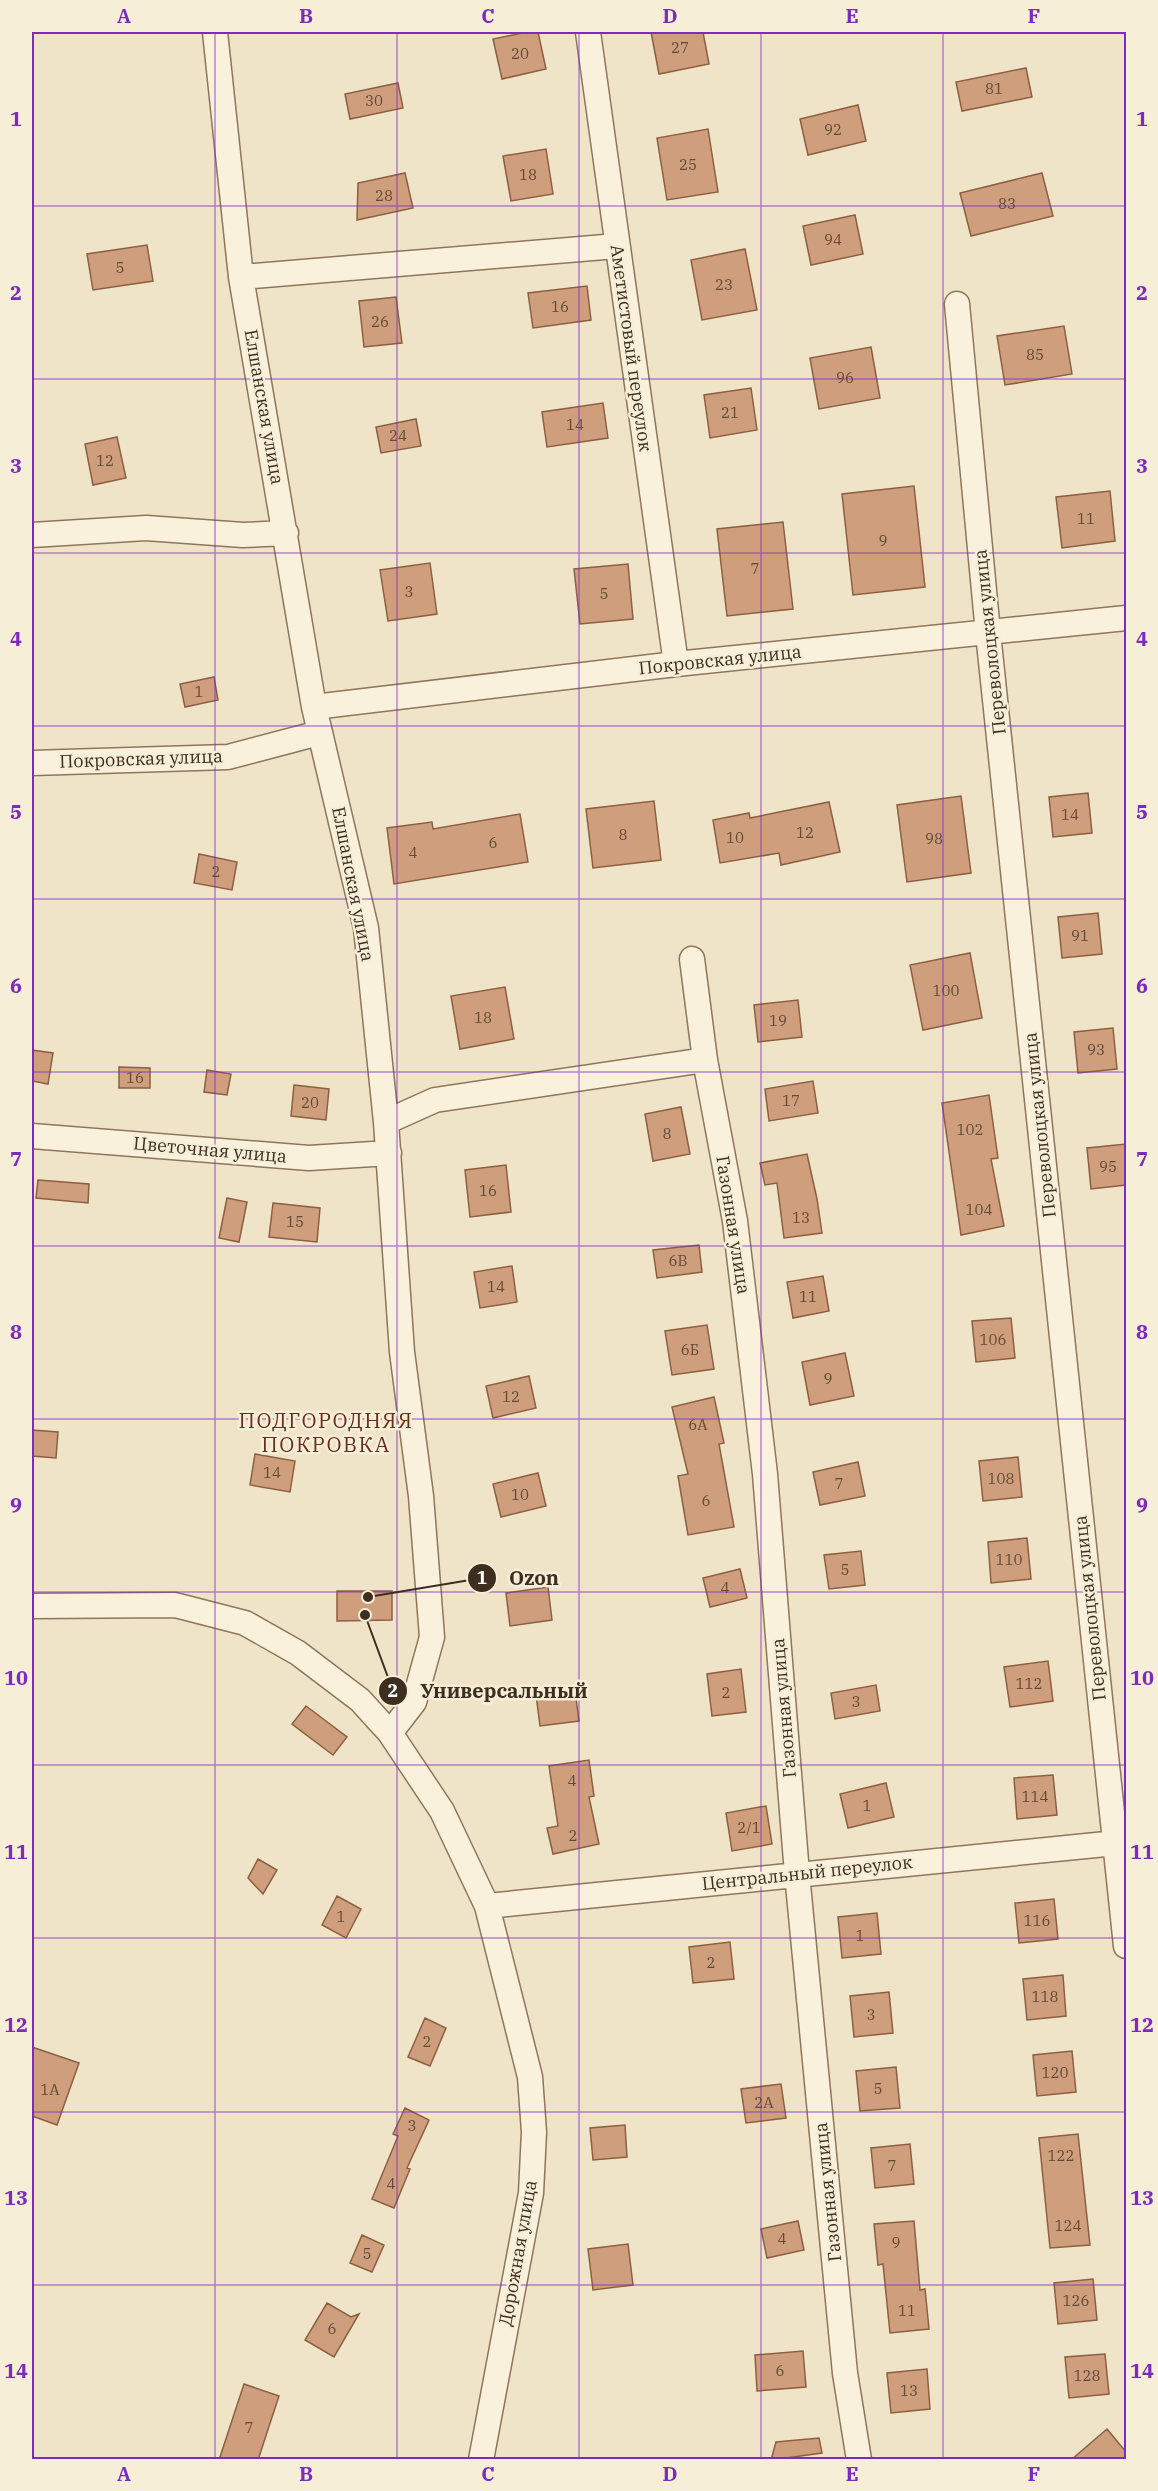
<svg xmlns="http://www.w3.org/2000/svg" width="1158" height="2491" font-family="'IBM Plex Serif',serif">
<rect width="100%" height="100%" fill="#f0e4c8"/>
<path fill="#cf9f7d" stroke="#8d5f41" stroke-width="1.5" d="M527,32H538L546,69L502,79L493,39Z
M651,32H703L709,64L659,74Z
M1026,68L1032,97L962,111L956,82Z
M398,83L403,108L350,119L345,94Z
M858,105L866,141L808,155L800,119Z
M708,129L718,192L667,200L657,138Z
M546,149L553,194L511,201L503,156Z
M405,173L413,208L357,220L358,183Z
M1042,173L1053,216L971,236L960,193Z
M855,215L863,254L811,265L803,226Z
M147,245L153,281L93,290L87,254Z
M745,249L757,310L702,320L691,260Z
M587,286L591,320L533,328L528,293Z
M396,297L402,343L364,347L359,301Z
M1064,326L1072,374L1005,385L997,336Z
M871,347L880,398L819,409L810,358Z
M751,388L757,430L710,438L704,395Z
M603,403L608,438L547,447L542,412Z
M416,419L421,446L381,453L376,427Z
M117,437L126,478L93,485L85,444Z
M914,486L925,587L853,595L842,494Z
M1110,491L1115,541L1062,548L1056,497Z
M783,522L793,609L727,616L717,529Z
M430,563L437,614L388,621L380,570Z
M628,564L633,619L580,624L574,569Z
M214,677L218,700L185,707L180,684Z
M1088,793L1092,833L1053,837L1049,797Z
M961,796L971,873L907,882L897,805Z
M654,801L661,860L593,868L586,809Z
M829,802L840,852L781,865L779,853L720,863L713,820L749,813L750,818Z
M520,814L528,862L394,884L387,828L432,822L433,829Z
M199,854L237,862L232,890L194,883Z
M1098,913L1102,954L1062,958L1058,917Z
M970,953L982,1018L923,1030L910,965Z
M505,987L514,1039L460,1049L451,996Z
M798,1000L802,1037L758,1042L754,1005Z
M1113,1028L1117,1069L1078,1073L1074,1032Z
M32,1050L53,1053L48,1084L32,1081Z
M119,1067L150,1068V1088H119Z
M207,1070L231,1074L227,1095L204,1092Z
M813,1081L818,1113L769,1121L765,1089Z
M294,1085L329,1089L326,1120L291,1116Z
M989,1095L998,1158L991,1159L1004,1226L961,1235L942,1103Z
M681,1107L690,1154L653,1161L645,1114Z
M1126,1144V1185L1091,1189L1087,1148Z
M807,1154L817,1199L822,1233L784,1238L777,1183L765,1185L760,1163Z
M506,1165L511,1212L470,1217L465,1170Z
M38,1180L89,1184L88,1203L36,1198Z
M227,1198L247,1202L239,1242L219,1238Z
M273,1203L320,1208L317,1242L269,1237Z
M699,1245L702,1272L657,1278L653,1250Z
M512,1266L517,1302L480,1308L474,1272Z
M823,1276L829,1311L793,1318L787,1282Z
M1011,1318L1015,1358L976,1362L972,1321Z
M707,1325L714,1369L672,1375L665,1331Z
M845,1353L854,1396L810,1405L802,1362Z
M529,1376L536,1408L493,1418L486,1386Z
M714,1397L724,1443L719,1444L734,1527L688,1535L678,1476L688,1474L672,1407Z
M32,1430L58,1432L56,1458L32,1456Z
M255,1454L295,1461L290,1492L250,1485Z
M1018,1457L1022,1497L983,1501L979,1461Z
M858,1462L865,1496L820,1505L813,1472Z
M538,1473L546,1506L501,1517L493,1484Z
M1027,1538L1031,1579L991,1583L988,1542Z
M861,1551L865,1585L829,1589L824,1555Z
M740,1569L747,1598L710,1607L703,1578Z
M548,1587L552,1620L510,1626L506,1593Z
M337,1591H392V1620L337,1621Z
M1048,1661L1053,1701L1010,1707L1004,1667Z
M741,1669L746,1712L712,1716L707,1674Z
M876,1685L880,1711L835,1719L831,1693Z
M575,1690L579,1721L540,1726L536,1695Z
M306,1706L347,1737L333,1755L292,1724Z
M589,1760L594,1796L589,1797L599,1844L553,1854L547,1828L558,1826L549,1766Z
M1053,1775L1057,1815L1017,1819L1014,1778Z
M886,1783L894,1817L848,1828L840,1794Z
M766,1806L772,1844L732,1851L726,1813Z
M258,1859L277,1870L263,1894L248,1878Z
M337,1896L361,1909L346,1938L322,1925Z
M1054,1899L1058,1939L1019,1943L1015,1903Z
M877,1913L881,1954L842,1958L838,1917Z
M730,1942L734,1979L693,1983L689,1947Z
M1063,1975L1066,2016L1027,2020L1023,1979Z
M889,1992L893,2033L854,2037L850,1996Z
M425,2018L446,2028L430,2066L408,2057Z
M32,2047L79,2063L57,2125L32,2116Z
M1072,2051L1076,2092L1037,2096L1033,2055Z
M896,2067L900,2108L860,2111L856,2071Z
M781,2084L786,2118L746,2123L741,2089Z
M405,2108L429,2120L407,2168L410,2169L394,2208L372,2199L398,2136L393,2134Z
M625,2125L627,2157L593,2160L590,2128Z
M1078,2134L1090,2245L1050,2248L1039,2138Z
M910,2144L914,2184L875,2188L871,2148Z
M798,2221L804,2250L767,2258L761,2229Z
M914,2221L920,2290L925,2289L929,2329L890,2333L883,2264L878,2265L874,2224Z
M362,2235L384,2245L372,2272L350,2263Z
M628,2244L633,2285L593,2290L588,2249Z
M1093,2279L1097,2320L1058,2324L1054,2283Z
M327,2303L351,2317L359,2314L334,2357L305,2340Z
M803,2351L806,2387L757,2391L755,2355Z
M1105,2354L1109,2394L1069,2398L1065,2357Z
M927,2369L930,2409L891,2413L887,2373Z
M244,2384L279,2396L258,2460H219Z
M1107,2429L1126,2452V2460H1071Z
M819,2438L822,2453L771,2460L776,2442Z"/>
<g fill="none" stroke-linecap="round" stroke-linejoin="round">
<g stroke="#8d765c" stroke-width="27">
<path id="minor" d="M215,32L241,277L314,707L366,928L386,1122L402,1352L421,1496L432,1637L414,1702L390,1733
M588,32L676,664
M241,277L617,246
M957,304L988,633L1126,1946
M32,535L146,528L243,535L286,533
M314,707L676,664L1126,618
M32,763L228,757L319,733
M692,959L705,1060L735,1221L765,1474L797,1874L845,2373L859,2460
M386,1122L435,1100L705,1060
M32,1136L309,1158L389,1153
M32,1606L175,1605L245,1623L298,1653L360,1700L390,1733L442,1811L487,1906L530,2077L534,2132L531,2193L481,2460
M487,1906L1126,1842"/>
</g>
<use href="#minor" stroke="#faf1dc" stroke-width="24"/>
</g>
<path fill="none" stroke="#7b2cbf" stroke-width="1.5" stroke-opacity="0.55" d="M215,32V2460M397,32V2460M579,32V2460M761,32V2460M943,32V2460M32,206H1126M32,379H1126M32,553H1126M32,726H1126M32,899H1126M32,1072H1126M32,1246H1126M32,1419H1126M32,1592H1126M32,1765H1126M32,1938H1126M32,2112H1126M32,2285H1126"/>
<g text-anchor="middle" stroke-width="5" stroke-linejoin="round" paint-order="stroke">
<g font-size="15" fill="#624a37">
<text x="680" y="53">27</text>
<text x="520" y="59">20</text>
<text x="994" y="94">81</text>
<text x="374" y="106">30</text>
<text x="833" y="135">92</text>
<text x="688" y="170">25</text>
<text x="528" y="180">18</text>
<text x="384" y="201">28</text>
<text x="1007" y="209">83</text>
<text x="833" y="245">94</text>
<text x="120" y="273">5</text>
<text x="724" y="290">23</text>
<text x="560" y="312">16</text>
<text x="380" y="327">26</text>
<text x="1035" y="360">85</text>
<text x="845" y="383">96</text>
<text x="730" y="418">21</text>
<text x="575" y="430">14</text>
<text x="398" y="441">24</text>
<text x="105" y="466">12</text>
<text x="1086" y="524">11</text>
<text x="883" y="546">9</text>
<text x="755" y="574">7</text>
<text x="409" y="597">3</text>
<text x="604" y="599">5</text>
<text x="199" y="697">1</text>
<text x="1070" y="820">14</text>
<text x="805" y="838">12</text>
<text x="623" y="840">8</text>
<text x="735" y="843">10</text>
<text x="934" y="844">98</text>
<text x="493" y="848">6</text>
<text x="413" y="858">4</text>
<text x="216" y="877">2</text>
<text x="1080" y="941">91</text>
<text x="946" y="996">100</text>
<text x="483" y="1023">18</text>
<text x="778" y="1026">19</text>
<text x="1096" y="1055">93</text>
<text x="135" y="1083">16</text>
<text x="791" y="1106">17</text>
<text x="310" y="1108">20</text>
<text x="970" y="1135">102</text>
<text x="667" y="1139">8</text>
<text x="1108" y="1172">95</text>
<text x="488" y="1196">16</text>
<text x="979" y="1215">104</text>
<text x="801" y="1223">13</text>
<text x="295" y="1227">15</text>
<text x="678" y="1266">6В</text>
<text x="496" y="1292">14</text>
<text x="808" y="1302">11</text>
<text x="993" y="1345">106</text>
<text x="690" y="1355">6Б</text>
<text x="828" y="1384">9</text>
<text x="511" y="1402">12</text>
<text x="698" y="1430">6А</text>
<text x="272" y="1478">14</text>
<text x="1001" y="1484">108</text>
<text x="839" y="1489">7</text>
<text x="520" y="1500">10</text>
<text x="706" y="1506">6</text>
<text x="1009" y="1565">110</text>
<text x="845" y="1575">5</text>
<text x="725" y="1593">4</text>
<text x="1029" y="1689">112</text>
<text x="726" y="1698">2</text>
<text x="856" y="1707">3</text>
<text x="572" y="1786">4</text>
<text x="1035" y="1802">114</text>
<text x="867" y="1811">1</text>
<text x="749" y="1833">2/1</text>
<text x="573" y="1841">2</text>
<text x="341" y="1922">1</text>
<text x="1037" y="1926">116</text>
<text x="860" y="1941">1</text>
<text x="711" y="1968">2</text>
<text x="1045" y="2002">118</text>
<text x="871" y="2020">3</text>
<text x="427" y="2047">2</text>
<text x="1055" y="2078">120</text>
<text x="878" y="2094">5</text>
<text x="50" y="2095">1А</text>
<text x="764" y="2108">2А</text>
<text x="412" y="2131">3</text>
<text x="1061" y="2161">122</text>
<text x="892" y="2171">7</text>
<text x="391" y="2189">4</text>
<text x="1068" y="2231">124</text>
<text x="782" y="2244">4</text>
<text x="896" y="2248">9</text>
<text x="367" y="2259">5</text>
<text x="1076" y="2306">126</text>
<text x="907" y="2316">11</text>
<text x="332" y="2334">6</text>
<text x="780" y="2376">6</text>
<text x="1087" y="2381">128</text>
<text x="909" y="2396">13</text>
<text x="249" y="2433">7</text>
</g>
<g font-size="18" fill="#3d2e20" stroke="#f7eed8">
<text transform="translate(631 348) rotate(82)" y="6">Аметистовый переулок</text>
<text transform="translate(264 407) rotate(80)" y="6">Елшанская улица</text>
<text transform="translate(990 642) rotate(-96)" y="6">Переволоцкая улица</text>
<text transform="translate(720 660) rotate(-6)" y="6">Покровская улица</text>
<text transform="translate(141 759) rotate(-2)" y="6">Покровская улица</text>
<text transform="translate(353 884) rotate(79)" y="6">Елшанская улица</text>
<text transform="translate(1040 1125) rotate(-96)" y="6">Переволоцкая улица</text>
<text transform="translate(210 1150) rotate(5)" y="6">Цветочная улица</text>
<text transform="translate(733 1225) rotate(81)" y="6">Газонная улица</text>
<text transform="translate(1090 1608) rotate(-96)" y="6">Переволоцкая улица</text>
<text transform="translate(784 1708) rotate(-95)" y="6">Газонная улица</text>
<text transform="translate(807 1873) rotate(-6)" y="6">Центральный переулок</text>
<text transform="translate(828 2192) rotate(-96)" y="6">Газонная улица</text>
<text transform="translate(518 2253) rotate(-80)" y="6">Дорожная улица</text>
</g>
<g font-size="21" letter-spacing="1.5" fill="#6b2e1e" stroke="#f7eed8">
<text x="326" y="1428">ПОДГОРОДНЯЯ<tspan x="326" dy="24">ПОКРОВКА</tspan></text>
</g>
</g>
<path fill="none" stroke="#3d2e20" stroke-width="2" d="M368 1597L482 1578M365 1615L393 1691"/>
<g fill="#3d2e20" stroke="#f7eed8" stroke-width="2">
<circle cx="368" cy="1597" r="6"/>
<circle cx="365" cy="1615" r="6"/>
<circle cx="482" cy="1578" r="15"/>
<circle cx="393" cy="1691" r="15"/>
</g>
<g font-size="18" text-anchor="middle" font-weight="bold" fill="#fff">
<text x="482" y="1584">1</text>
<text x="393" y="1697">2</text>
</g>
<g font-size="20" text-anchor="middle" font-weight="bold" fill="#3d2e20" stroke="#f7eed8" stroke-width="5" stroke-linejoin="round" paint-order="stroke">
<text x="534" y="1585">Ozon</text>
<text x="504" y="1698">Универсальный</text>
</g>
<rect width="1158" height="2491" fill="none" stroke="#f7eed8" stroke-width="66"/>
<rect x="33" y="33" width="1092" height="2425" fill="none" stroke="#7b2cbf" stroke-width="2"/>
<g font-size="20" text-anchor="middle" font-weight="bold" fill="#7b2cbf">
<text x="124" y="23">A</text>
<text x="306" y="23">B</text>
<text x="488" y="23">C</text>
<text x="670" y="23">D</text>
<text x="852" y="23">E</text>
<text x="1034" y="23">F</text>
<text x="16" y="126">1</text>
<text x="1142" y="126">1</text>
<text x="16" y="300">2</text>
<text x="1142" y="300">2</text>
<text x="16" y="473">3</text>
<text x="1142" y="473">3</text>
<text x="16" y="646">4</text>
<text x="1142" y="646">4</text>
<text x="16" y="819">5</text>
<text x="1142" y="819">5</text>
<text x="16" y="993">6</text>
<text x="1142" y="993">6</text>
<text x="16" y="1166">7</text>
<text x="1142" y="1166">7</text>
<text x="16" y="1339">8</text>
<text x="1142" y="1339">8</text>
<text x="16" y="1512">9</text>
<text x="1142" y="1512">9</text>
<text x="16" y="1685">10</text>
<text x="1142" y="1685">10</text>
<text x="16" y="1859">11</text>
<text x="1142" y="1859">11</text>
<text x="16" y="2032">12</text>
<text x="1142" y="2032">12</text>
<text x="16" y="2205">13</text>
<text x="1142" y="2205">13</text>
<text x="16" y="2378">14</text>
<text x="1142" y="2378">14</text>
<text x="124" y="2481">A</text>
<text x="306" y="2481">B</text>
<text x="488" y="2481">C</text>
<text x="670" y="2481">D</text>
<text x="852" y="2481">E</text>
<text x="1034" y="2481">F</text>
</g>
</svg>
